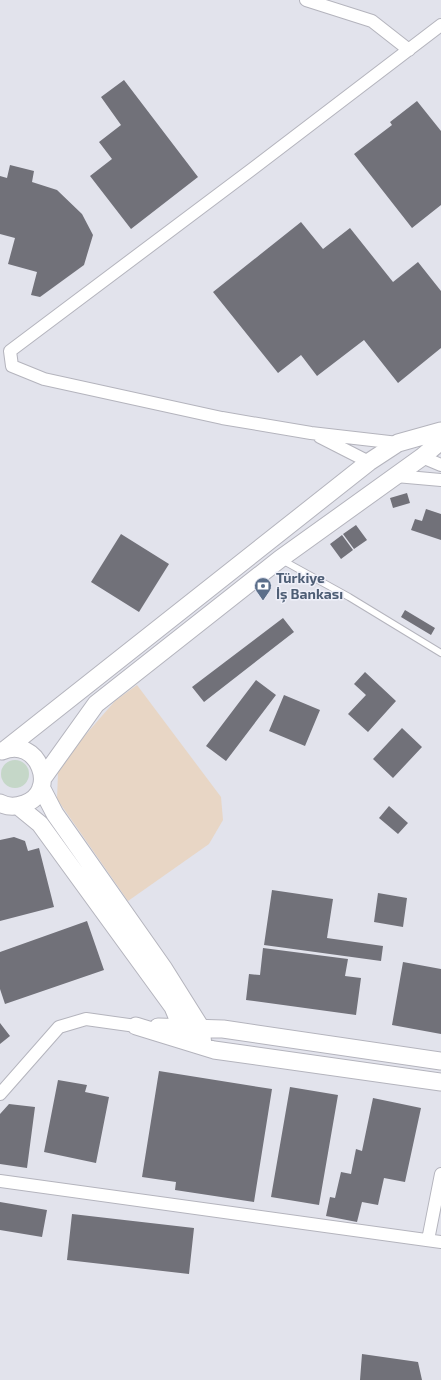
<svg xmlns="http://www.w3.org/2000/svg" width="441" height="1380" font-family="'Exo 2',sans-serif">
<rect width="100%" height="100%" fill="#e2e3ec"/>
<path fill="#e8d6c5" d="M137,685L221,797L223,820L209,844L128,901L57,799L58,773L81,740L115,701Z"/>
<path fill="#c5d7c8" d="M1 774a14 14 0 1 1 28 0a14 14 0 1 1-28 0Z"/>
<path fill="#717179" d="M124,80L198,177L131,229L90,176L112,159L99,142L121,125L101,97Z
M417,101L441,131V205L412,228L354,154L392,125L390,122Z
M10,165L34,171L32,182L57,190L82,214L93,235L84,265L40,297L31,295L37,272L8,264L15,238L0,234V176L7,178Z
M301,222L323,249L350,228L393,282L418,262L441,291V348L398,383L364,340L317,376L301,355L278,373L213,292Z
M407,493L410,503L393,508L390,498Z
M426,509L441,514V540L411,530L415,519L422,521Z
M356,525L367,540L354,549L343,534Z
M121,534L169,564L139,612L91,582Z
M342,535L353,550L341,559L330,544Z
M405,610L435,628L431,635L401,617Z
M283,618L294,632L204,702L192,687Z
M365,672L396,701L368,732L348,714L366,695L354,684Z
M256,680L276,695L226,761L206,746Z
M284,695L320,710L305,746L269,731Z
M402,728L422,747L393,778L373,759Z
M389,806L408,823L398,834L379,818Z
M14,837L25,841L28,851L39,848L54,907L0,921V840Z
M272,890L333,899L327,938L383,946L381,961L264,945Z
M378,893L407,898L403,927L374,922Z
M87,921L104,970L5,1004L0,989V952Z
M263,948L348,959L345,976L361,978L356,1015L246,1000L249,974L260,975Z
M403,962L441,969V1034L392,1025Z
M0,1023L10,1036L0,1044Z
M159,1071L272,1089L254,1202L175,1190L176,1182L142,1177Z
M58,1080L87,1085L85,1092L109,1097L96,1163L44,1152Z
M290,1087L338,1095L319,1205L271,1197Z
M373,1098L421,1108L405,1182L384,1178L378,1205L362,1202L357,1222L326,1216L330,1197L335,1198L341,1172L351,1174L356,1149L362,1151Z
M9,1104L35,1107L27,1168L0,1164V1114Z
M0,1202L47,1210L42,1237L0,1230Z
M72,1214L194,1228L189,1274L67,1260Z
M362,1354L418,1362L422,1380H360Z"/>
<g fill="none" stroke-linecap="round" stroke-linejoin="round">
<g stroke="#b4b4bd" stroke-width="8">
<path id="lane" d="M282,560L349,597L441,653"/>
</g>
<g stroke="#b4b4bd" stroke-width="14">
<path id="street" d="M306,0L372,21L409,50
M320,437L369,462
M398,443L311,433L222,418L44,379L12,366L10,351L251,170L441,25
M422,457L441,465
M396,476L441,480
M0,1094L59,1027L86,1019L136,1026
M0,1181L441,1242
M428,1240L441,1174"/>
</g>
<g stroke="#b4b4bd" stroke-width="19">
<path id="secondary" d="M6,749L369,462L398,443L441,431
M43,778L96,704L280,559L422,457L441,441
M41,787L55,814L164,969L201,1028L203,1046
M0,803C7,807 16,807 24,804C60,792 38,735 2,751
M18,806L40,824L173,1007L185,1036
M136,1026L214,1050L441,1082
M158,1027L223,1029L441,1061"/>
</g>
<use href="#lane" stroke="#fff" stroke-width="6"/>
<use href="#street" stroke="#fff" stroke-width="12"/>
<use href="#secondary" stroke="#fff" stroke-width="17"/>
</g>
<defs>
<g id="bank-pin" transform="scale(0.9)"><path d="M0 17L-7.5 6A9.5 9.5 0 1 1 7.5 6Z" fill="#5c6f8a" stroke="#eff0f9"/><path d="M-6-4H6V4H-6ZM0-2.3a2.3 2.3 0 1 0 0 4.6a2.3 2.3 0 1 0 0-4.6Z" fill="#fff"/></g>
</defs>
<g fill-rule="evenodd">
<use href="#bank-pin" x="263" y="586"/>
</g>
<g text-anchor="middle" stroke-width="3" stroke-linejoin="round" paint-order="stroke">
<g font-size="14" font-weight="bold" fill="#4e5e75" stroke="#eff0f9" text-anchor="start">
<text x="276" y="583">Türkiye<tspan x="276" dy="16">İş Bankası</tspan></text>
</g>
</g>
</svg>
